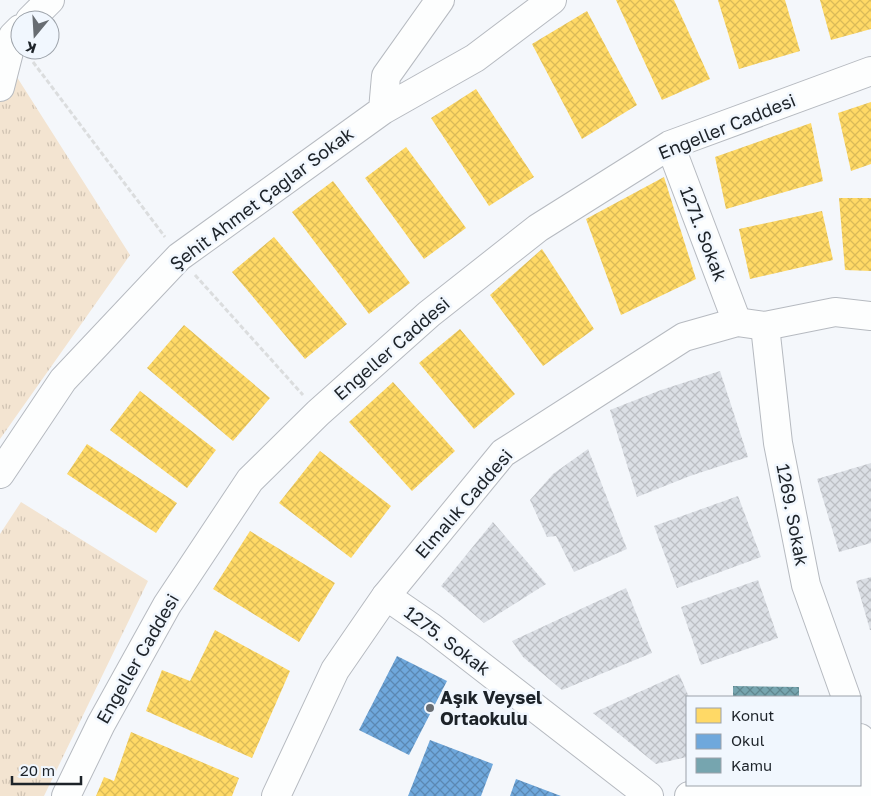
<svg xmlns="http://www.w3.org/2000/svg" width="871" height="796" font-family="'Golos Text',sans-serif">
<defs>
<pattern id="grass-tufts" width="24" height="20" patternUnits="userSpaceOnUse" patternTransform="scale(1.25)"><rect width="24" height="20" fill="#f3e4d1"/><path d="M3 7l-1-3M5 7V3M7 7l1-3M15 17l-1-3M17 17v-4M19 17l1-3" fill="none" stroke="#d0c3b3"/></pattern>
<pattern id="homes-cross-hatch" width="8" height="8" patternUnits="userSpaceOnUse" patternTransform="scale(1.25)"><rect width="8" height="8" fill="#ffd966"/><path d="M0 0l8 8M0 8l8-8" fill="none" stroke="#daba58"/></pattern>
<pattern id="schools-cross-hatch" width="8" height="8" patternUnits="userSpaceOnUse" patternTransform="scale(1.25)"><rect width="8" height="8" fill="#6fa8dc"/><path d="M0 0l8 8M0 8l8-8" fill="none" stroke="#5b88b2"/></pattern>
<pattern id="public-cross-hatch" width="8" height="8" patternUnits="userSpaceOnUse" patternTransform="scale(1.25)"><rect width="8" height="8" fill="#76a5af"/><path d="M0 0l8 8M0 8l8-8" fill="none" stroke="#60868e"/></pattern>
<pattern id="building-cross-hatch" width="8" height="8" patternUnits="userSpaceOnUse" patternTransform="scale(1.25)"><rect width="8" height="8" fill="#dbdfe5"/><path d="M0 0l8 8M0 8l8-8" fill="none" stroke="#bcbfc4"/></pattern>
</defs>
<rect width="100%" height="100%" fill="#f4f7fb"/>
<path fill="url(#grass-tufts)" d="M8,63L130,255L0,439V75Z
M21,502L148,581L44,796H0V534Z"/>
<path fill="url(#homes-cross-hatch)" d="M616,0H674L710,79L662,100Z
M718,0H785L800,51L739,69Z
M820,0H871V29L831,40Z
M587,11L637,105L582,139L532,44Z
M476,89L534,177L489,206L431,118Z
M871,102V164L851,171L838,113Z
M811,123L823,181L726,209L715,157Z
M406,147L466,228L424,259L365,178Z
M664,177L696,279L621,315L586,219Z
M333,181L410,283L369,314L292,212Z
M839,198H871V271L845,270Z
M822,211L833,260L750,279L739,229Z
M274,237L347,324L305,359L232,272Z
M542,249L594,329L543,366L490,295Z
M184,325L270,398L233,441L147,368Z
M460,329L515,394L474,429L419,363Z
M393,382L455,451L412,491L349,422Z
M140,391L216,450L187,488L110,430Z
M87,444L177,503L156,533L67,474Z
M320,451L391,506L351,558L279,503Z
M250,531L335,583L299,642L213,589Z
M215,630L290,671L252,758L146,711L162,670L190,681Z
M131,732L239,778L232,796H96L104,777L114,781Z"/>
<path fill="url(#schools-cross-hatch)" d="M397,656L447,681L409,755L359,730Z
M430,740L493,764L481,796H408Z
M516,779L561,796H510Z"/>
<path fill="url(#public-cross-hatch)" d="M733,686L799,687V697H733Z"/>
<path fill="url(#building-cross-hatch)" d="M720,371L748,457L690,476L637,497L610,410L661,390Z
M588,449L627,549L574,572L556,536L547,537L530,500L553,474Z
M871,463V543L839,552L817,479Z
M738,496L761,557L677,588L654,526Z
M493,522L546,584L484,623L441,586Z
M871,577V630H870L856,581Z
M758,580L778,638L701,665L681,607Z
M626,588L652,653L562,690L523,657L512,641Z
M679,674L689,697L687,757L656,764L593,713Z"/>
<g fill="none" stroke-linecap="round" stroke-linejoin="round">
<g stroke="#b6bac0" stroke-width="30">
<path id="street" d="M30,20L50,0
M0,87L13,36L20,29
M383,110L386,76L440,0
M670,145L737,322
M765,326L778,443L806,585L846,697
M0,474L63,380L179,257L383,110L475,58L552,0
M386,596L431,627L649,796
M860,738L871,770
M66,796L101,724L167,605L250,480L318,413L429,314L538,228L670,145L871,71
M689,796L871,786"/>
</g>
<g stroke="#b6bac0" stroke-width="30">
<path id="secondary" d="M276,796L335,670L386,596L503,453L684,337L737,322L765,326L835,312L871,316"/>
</g>
<path stroke="#dbddde" stroke-width="3" stroke-dasharray="5 2.5" stroke-linecap="butt" d="M33,62L165,237
M195,275L303,395"/>
<use href="#street" stroke="#fdfefe" stroke-width="28"/>
<use href="#secondary" stroke="#fdfefe" stroke-width="28"/>
</g>
<circle fill="#686d72" stroke="#f1f7fe" stroke-width="2" cx="430" cy="708" r="5"/>
<g text-anchor="middle" stroke-width="5" stroke-linejoin="round" paint-order="stroke">
<g font-size="18" fill="#1d2329" stroke="#f1f7fe">
<text transform="translate(727 127) rotate(-22)" y="6">Engeller Caddesi</text>
<text transform="translate(262 199) rotate(-37)" y="6">Şehit Ahmet Çağlar Sokak</text>
<text transform="translate(703 234) rotate(69)" y="6">1271. Sokak</text>
<text transform="translate(392 349) rotate(-41)" y="6">Engeller Caddesi</text>
<text transform="translate(464 504) rotate(-49)" y="6">Elmalık Caddesi</text>
<text transform="translate(792 515) rotate(79)" y="6">1269. Sokak</text>
<text transform="translate(447 641) rotate(37)" y="6">1275. Sokak</text>
<text transform="translate(138 659) rotate(-60)" y="6">Engeller Caddesi</text>
</g>
<g font-size="18" font-weight="bold" fill="#1d2329" stroke="#f1f7fe" text-anchor="start">
<text x="440" y="704">Aşık Veysel<tspan x="440" dy="21">Ortaokulu</tspan></text>
</g>
</g>
<rect x="686" y="696" width="175" height="90" fill="#f1f7fe" stroke="#9ca2a9"/>
<rect x="696" y="708" width="25" height="15" fill="#ffd966" stroke="#9ca2a9"/>
<text x="731" y="721" font-size="15" fill="#1d2329">Konut</text>
<rect x="696" y="734" width="25" height="15" fill="#6fa8dc" stroke="#9ca2a9"/>
<text x="731" y="746" font-size="15" fill="#1d2329">Okul</text>
<rect x="696" y="758" width="25" height="15" fill="#76a5af" stroke="#9ca2a9"/>
<text x="731" y="771" font-size="15" fill="#1d2329">Kamu</text>
<g transform="translate(35 35) rotate(198)"><circle r="24" fill="#f1f7fe" stroke="#9ca2a9"/>
<path d="M0-4L9 19L0 12L-9 19Z" fill="#686d72"/>
<text y="-8" font-size="14" font-weight="bold" text-anchor="middle" fill="#1d2329">K</text>
</g>
<path d="M12 776v8h69v-8" fill="none" stroke="#1d2329" stroke-width="2.5"/>
<text x="20" y="776" font-size="15" fill="#1d2329" stroke="#f1f7fe" stroke-width="4" paint-order="stroke">20 m</text>
</svg>
